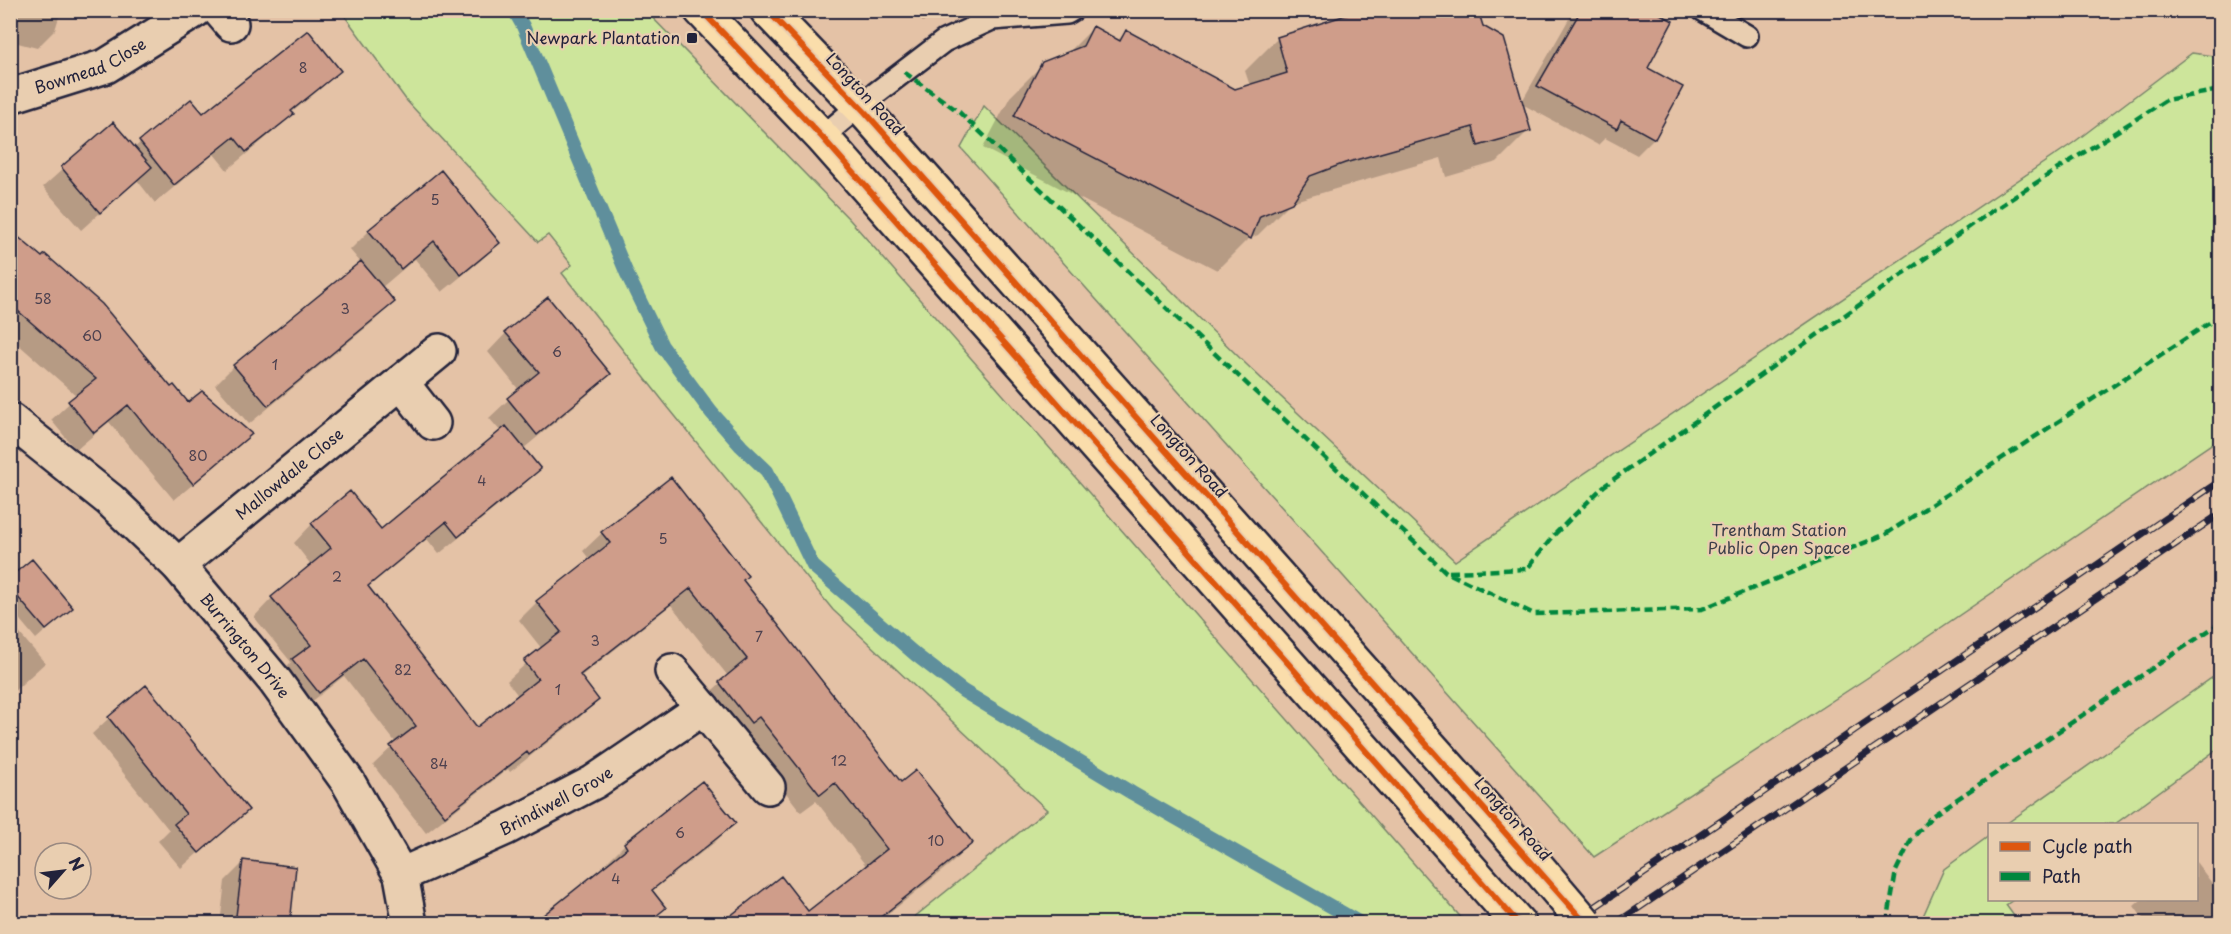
<svg xmlns="http://www.w3.org/2000/svg" width="2231" height="934" font-family="'Playpen Sans',sans-serif">
<rect width="100%" height="100%" fill="#e4c2a6"/>
<filter id="ink" filterUnits="userSpaceOnUse"><feTurbulence type="fractalNoise" baseFrequency=".0167" numOctaves="2"/><feDisplacementMap in="SourceGraphic" scale="12" xChannelSelector="R" yChannelSelector="G"/><feConvolveMatrix kernelMatrix="1 2 1 2 8 2 1 2 1" color-interpolation-filters="sRGB"/></filter>
<g filter="url(#ink)">
<path fill="#cde59b" stroke="#78846b" stroke-width="1.5" d="M341,11H646L850,220L1464,921L1460,924L907,923L1047,810L833,610L667,406L562,273L572,265L548,235L538,242L407,101Z
M2192,53L2220,57V438L1867,678L1594,857L961,148L984,106L1246,364L1455,561L2073,143Z
M2220,672V747L2115,824H2006Z
M1989,836L1990,900H2013L2006,905L2019,923H1920L1944,869Z"/>
<path fill="#0003" d="M10,10H76L59,17L55,30L37,48L10,41Z
M910,10H934L923,22Z
M1574,10H1650L1646,69L1654,138L1637,155L1605,138L1598,145L1522,104L1529,130L1497,162L1446,177L1441,158L1291,202L1258,235L1248,239L1217,270L983,148L1010,97L1043,64L1068,53L1093,28L1117,41L1126,32L1235,91L1250,86L1245,71L1278,38L1482,27L1521,103Z
M339,71L320,89L291,113L273,132L227,170L214,154L155,203L137,180L81,230L43,187L113,124L134,148L191,101L203,115Z
M369,231L498,243L480,261L442,292L415,259L381,288L393,302L374,321L249,424L215,385L234,366L361,263L350,250Z
M10,232L188,404L250,434L232,452L174,500L109,422L76,450L51,420L77,396L10,337Z
M506,333L609,374L590,393L523,449L539,469L521,487L439,554L427,539L367,588L477,729L519,697L507,681L542,649L519,620L537,602L590,560L583,551L602,533L742,580L901,784L971,843L953,862L876,924H728L808,913L867,867L816,801L801,812L740,734L701,701L728,676L671,605L580,677L597,700L579,718L510,772L508,769L426,833L373,765L396,743L344,676L300,711L275,679L291,662L254,617L272,598L312,566L294,543L312,524L381,531L501,432L489,418L519,390L488,352Z
M10,579L61,617L36,639L10,608Z
M14,627L45,663L10,695V630Z
M109,718L247,810L181,868L158,841L169,830L92,734Z
M702,783L734,823L715,842L651,892L664,908L648,924H532L608,865L606,863L625,844Z
M244,862L288,924H220L225,881Z
M2196,862L2220,894V924H2147L2134,906L2141,900H2196Z"/>
<g fill="none" stroke-linecap="round" stroke-linejoin="round">
<path stroke="#5e8f9c" stroke-width="14" d="M514,10L523,26L627,274L662,346L711,412L741,446L767,471L813,566L916,655L963,691L1132,793L1362,924"/>
</g>
<path fill="#cf9d8a" stroke="#22223b" stroke-width="1.5" d="M1362,10H1478L1483,26L1504,38L1531,131L1478,146L1473,127L1345,163L1310,176L1292,203L1260,216L1251,239L1014,116L1042,62L1083,46L1093,26L1120,41L1126,30L1235,89L1287,73L1277,37Z
M1581,10H1653L1673,21L1648,68L1683,87L1655,139L1621,120L1617,129L1537,86Z
M308,30L341,71L291,111L294,114L246,152L234,137L174,185L139,141L191,99L203,113Z
M113,122L152,167L100,213L61,167Z
M441,170L500,243L461,275L434,241L401,269L368,230Z
M10,230L42,257L45,254L102,304L171,387L174,385L188,402L202,391L252,434L193,484L128,405L94,433L68,401L96,379L10,304Z
M361,261L395,302L268,406L233,365Z
M548,297L611,374L537,435L507,398L539,372L505,332Z
M506,426L541,469L458,537L446,522L368,586L477,727L538,679L524,661L561,632L536,601L610,543L601,532L671,477L748,576L743,580L901,782L916,770L973,843L872,924H720L781,876L808,911L887,849L835,783L820,795L759,717L751,723L719,682L747,659L691,588L580,675L599,700L529,755L527,752L445,816L390,746L416,726L363,659L319,693L292,659L311,645L271,597L331,548L311,523L350,491L381,529Z
M32,559L73,608L46,630L10,588V577Z
M146,685L249,810L199,853L174,824L186,814L108,717Z
M702,781L736,823L652,890L666,908L646,924H532L627,848L624,843Z
M243,860L296,867L290,924H235Z"/>
<g fill="none" stroke-linecap="round" stroke-linejoin="round">
<g stroke="#22223b" stroke-width="26">
<path id="service" d="M1703,10L1747,36
M822,137L859,106L944,41L992,19L1067,13L1072,10"/>
</g>
<g stroke="#22223b" stroke-width="38">
<g id="minor">
<path d="M219,10L231,24"/>
<path id="s1" d="M10,96L106,66L196,10"/>
<path d="M401,382L433,423"/>
<path id="s2" d="M10,420L110,500L178,565L275,681L348,782L401,875L410,924"/>
<path id="s3" d="M178,565L439,351"/>
<path d="M672,671L768,787"/>
<path id="s4" d="M401,875L506,828L594,782L703,708"/>
</g>
</g>
<g stroke="#22223b" stroke-width="38">
<path id="primary" d="M701,10L822,137L1519,924
M767,10L865,112L1535,864"/>
</g>
<use href="#service" stroke="#e9ceb0" stroke-width="21"/>
<use href="#minor" stroke="#e9ceb0" stroke-width="33"/>
<use href="#primary" stroke="#faddab" stroke-width="33"/>
<g stroke="#22223b" stroke-width="7">
<path id="rail" d="M1570,924L2220,481
M1615,924L2220,514"/>
</g>
<use href="#rail" stroke="#e9ceb0" stroke-width="4.5" stroke-dasharray="14" stroke-linecap="butt"/>
<g stroke="#22223b" stroke-width="38" stroke-linecap="butt">
<path id="primary-bridge" d="M1535,864L1586,924"/>
</g>
<use href="#primary-bridge" stroke="#faddab" stroke-width="33"/>
<path stroke="#00873e" stroke-width="4.5" stroke-dasharray="9 4.5" stroke-linecap="butt" d="M904,72L959,112L1446,572L1534,614L1702,609L1886,534L2220,316
M1449,572L1527,569L1555,534L1604,486L1989,213L2166,100L2220,90
M1887,924L1896,871L1911,840L1932,816L2220,623"/>
<g stroke="#e9ceb0" stroke-width="10">
<path id="cycleway" d="M701,10L822,137L1519,924
M767,10L865,112L1586,924"/>
</g>
<use href="#cycleway" stroke="#de560e" stroke-width="6"/>
</g>
</g>
<rect fill="#22223b" stroke="#e9ceb0" stroke-width="2" x="686" y="32" width="12" height="12" rx="3"/>
<g text-anchor="middle" stroke-width="4.5" stroke-linejoin="round" paint-order="stroke">
<g font-size="14" fill="#4d414f">
<text x="303" y="73">8</text>
<text x="435" y="205">5</text>
<text x="43" y="304">58</text>
<text x="345" y="314">3</text>
<text x="92" y="341">60</text>
<text x="557" y="357">6</text>
<text x="275" y="370">1</text>
<text x="198" y="461">80</text>
<text x="482" y="486">4</text>
<text x="663" y="544">5</text>
<text x="337" y="582">2</text>
<text x="759" y="642">7</text>
<text x="595" y="646">3</text>
<text x="403" y="675">82</text>
<text x="558" y="695">1</text>
<text x="839" y="766">12</text>
<text x="439" y="769">84</text>
<text x="680" y="838">6</text>
<text x="936" y="846">10</text>
<text x="616" y="884">4</text>
</g>
<g font-size="16" fill="#22223b" stroke="#e9ceb0" text-anchor="end">
<text x="680" y="44">Newpark Plantation</text>
</g>
<g font-size="16" fill="#22223b" stroke="#e9ceb0">
<text dy="6" stroke="none"><textPath href="#s1" startOffset="86">Bowmead Close</textPath></text>
<text transform="translate(865 94) rotate(47)" y="6">Longton Road</text>
<text transform="translate(1189 456) rotate(48)" y="6">Longton Road</text>
<text dy="6" stroke="none"><textPath href="#s3" startOffset="144">Mallowdale Close</textPath></text>
<text dy="6" stroke="none"><textPath href="#s2" startOffset="327">Burrington Drive</textPath></text>
<text dy="6" stroke="none"><textPath href="#s4" startOffset="172">Brindiwell Grove</textPath></text>
<text transform="translate(1513 819) rotate(48)" y="6">Longton Road</text>
</g>
<g font-size="16" fill="#3c3f49" stroke="#e9ceb0">
<text x="1779" y="536">Trentham Station<tspan x="1779" dy="18">Public Open Space</tspan></text>
</g>
</g>
<rect width="2231" height="934" fill="none" stroke="#e9ceb0" stroke-width="36"/>
<rect x="18" y="18" width="2195" height="898" fill="none" stroke="#22223b" stroke-width="2" filter="url(#ink)"/>
<rect x="1988" y="823" width="210" height="78" fill="#e9ceb0" stroke="#998981" stroke-width="1.5"/>
<rect x="2000" y="842" width="30" height="9" fill="#de560e" stroke="#998981" stroke-width="1.5"/>
<text x="2042" y="853" font-size="18" fill="#22223b">Cycle path</text>
<rect x="2000" y="872" width="30" height="9" fill="#00873e" stroke="#998981" stroke-width="1.5"/>
<text x="2042" y="883" font-size="18" fill="#22223b">Path</text>
<g transform="translate(63 871) rotate(62)"><circle r="28" fill="#e9ceb0" stroke="#998981" stroke-width="1.5"/>
<path d="M0-4.5L10 22L0 15L-10 22Z" fill="#22223b"/>
<text y="-9" font-size="16" font-weight="bold" text-anchor="middle" fill="#22223b">N</text>
</g>
</svg>
